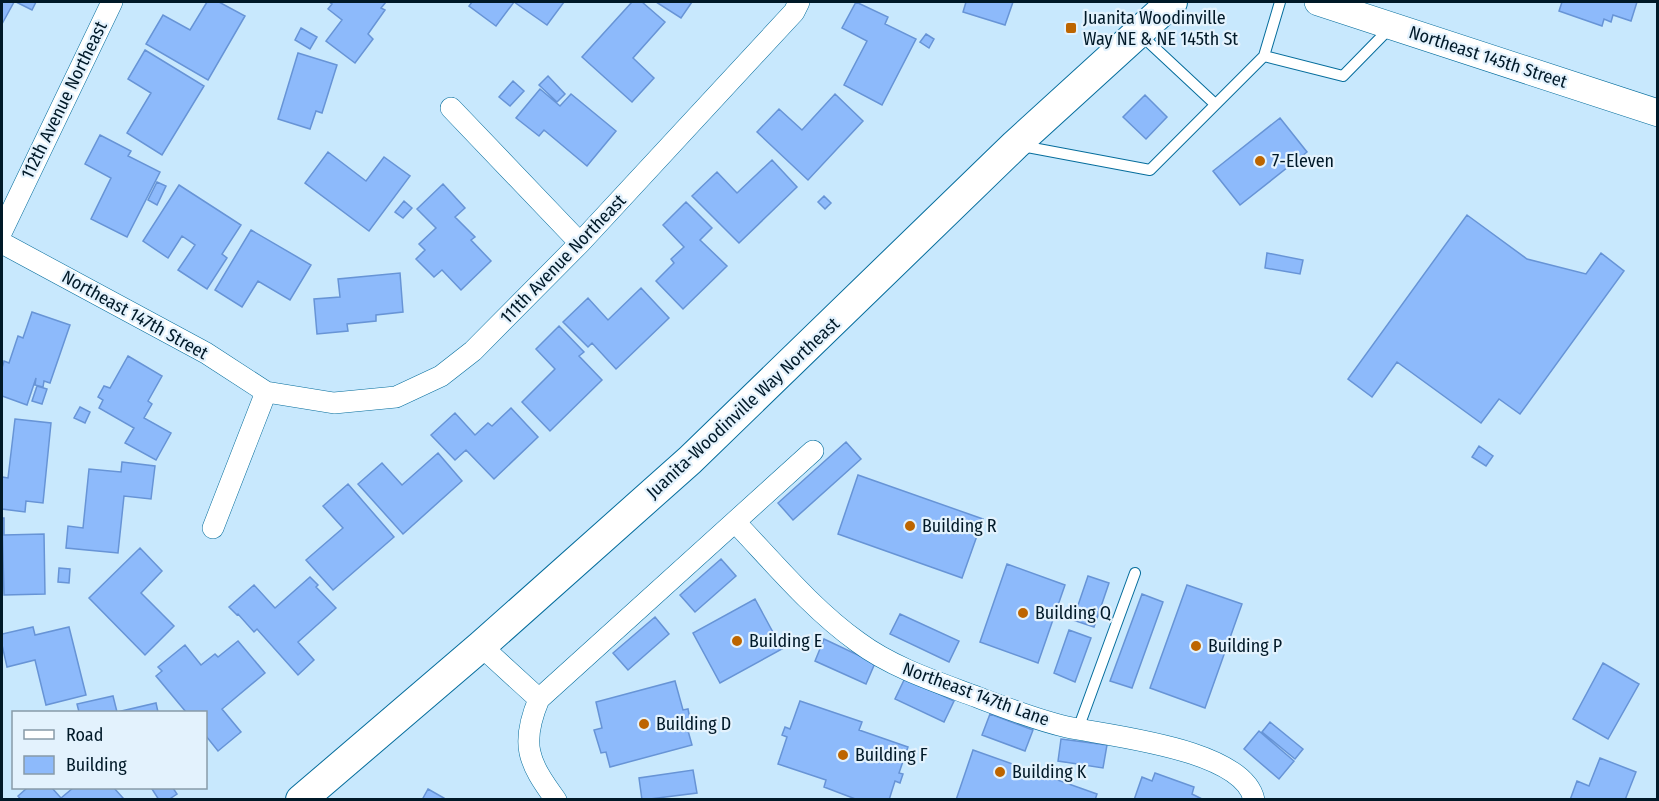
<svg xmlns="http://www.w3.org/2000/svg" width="1659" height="801" font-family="'Fira Sans Condensed',sans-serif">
<rect width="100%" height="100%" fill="#c8e8fd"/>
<path fill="#8dbafb" stroke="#6794d6" stroke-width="1.5" d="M2,2H14L2,24Z
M16,2H36L32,10Z
M207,2H219L245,16L208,80L146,44L163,15L190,30Z
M329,2H386L381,8L385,10L368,34L373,39L355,63L326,41L342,20L328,9L332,4Z
M472,2H564L547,25L514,2L496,26L469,6Z
M632,2H642L665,22L633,58L654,78L632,102L582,57Z
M656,2H692L681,18Z
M856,2L888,17L885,24L916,39L882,105L844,85L867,41L842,28Z
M966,2H1013L1005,25L963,12Z
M1562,2H1637L1631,21L1613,15L1611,22L1604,19L1602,26L1559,11Z
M301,28L317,37L310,49L295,40Z
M926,34L934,39L929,48L920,42Z
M145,50L204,86L162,155L127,133L151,93L128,79Z
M298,53L337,65L322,113L316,111L310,129L278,119Z
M548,76L565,94L557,102L539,85Z
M513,81L524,91L510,106L499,97Z
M540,89L560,106L571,94L616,131L587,166L544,130L539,136L516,118Z
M835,94L863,121L808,180L757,132L779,109L802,130Z
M1145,95L1167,117L1146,139L1123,117Z
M1280,118L1307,152L1240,205L1213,171Z
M100,135L131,151L128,156L160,172L127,237L91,219L111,178L85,164Z
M328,152L366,181L384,157L410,176L369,231L305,183Z
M772,160L797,187L739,243L692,196L717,172L737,193Z
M157,182L166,186L157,205L148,200Z
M443,184L465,208L455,217L475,237L471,240L491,261L461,290L442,270L434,277L416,259L425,250L419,244L436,228L417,209Z
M179,185L241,225L222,254L227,258L207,289L178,270L195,245L182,236L168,258L143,241Z
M824,196L831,203L825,209L818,202Z
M404,201L412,208L403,218L395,212Z
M686,202L712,228L700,240L727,266L683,309L656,281L674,263L671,259L684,247L663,225Z
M1467,215L1527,259L1586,274L1601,253L1624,271L1520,414L1499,399L1481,423L1397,362L1372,397L1348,379Z
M251,230L311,265L290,300L258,281L242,307L215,290Z
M1267,253L1303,260L1300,274L1265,268Z
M400,273L403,312L376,315V321L347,324L348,331L317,334L314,299L340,297L338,279Z
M641,288L669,318L616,369L592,343L588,347L563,322L588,298L608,320Z
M32,312L70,325L50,383L44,381L43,387L35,385L36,378L27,405L2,396V368L4,361L9,363L18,336L23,338Z
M559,326L584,352L579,356L602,380L550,431L522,402L555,369L536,349Z
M128,356L162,376L148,401L152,404L144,418L171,433L156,460L125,443L134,428L99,408L103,400L98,397L104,386L110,388Z
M37,386L47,389L42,404L32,401Z
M80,407L90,412L85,423L74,418Z
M511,408L538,437L494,479L466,450L455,460L431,435L455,413L475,435L488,423L492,426Z
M15,419L51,423L43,503L26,501L25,512L2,509V477L8,478Z
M846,442L861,459L793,520L778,503Z
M1479,446L1493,456L1486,466L1472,457Z
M438,453L462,481L403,534L358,484L382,463L402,485Z
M122,462L155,466L151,499L124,496L118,553L66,548L68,526L83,528L89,469L121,472Z
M858,475L983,519L962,578L838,534Z
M348,484L394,537L333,590L306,560L343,528L323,506Z
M2,518H4V535L44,534L45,594L4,595Z
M140,548L162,571L141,593L174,626L145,655L89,598Z
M721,559L736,576L695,612L680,595Z
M1007,564L1065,585L1038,663L980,642Z
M59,568L70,569L69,583L58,582Z
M1088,576L1109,583L1094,627L1073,620Z
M310,577L318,585L316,587L336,608L298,642L314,660L298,675L257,629L254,632L238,614L237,615L229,607L254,585L275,608Z
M1187,585L1242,604L1205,708L1150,688Z
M1142,594L1163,602L1132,688L1110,681Z
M755,599L782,649L720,683L693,633Z
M900,614L959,641L949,662L890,634Z
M655,617L669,634L628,670L613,653Z
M33,627L35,635L69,627L86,695L46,705L35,660L7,667L2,645V634Z
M1069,630L1091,638L1075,682L1054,673Z
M824,639L875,663L866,684L815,661Z
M238,641L265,673L222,709L241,732L218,751L206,736V712H186L156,676L162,671L158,667L185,645L201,665L215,654L218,657Z
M1603,663L1639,684L1608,739L1573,719Z
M905,678L954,701L944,722L895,699Z
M675,681L683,710L688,709L690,719L685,720L692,745L610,767L606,752L601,753L594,730L602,728L596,702Z
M113,696L117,712L156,703L158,712H79L77,704Z
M800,701L862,722L859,730L908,747L899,773L903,774L900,783L895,781L889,800H858L824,787L826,780L778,764L787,737L782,735L785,727L790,729Z
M990,714L1033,730L1025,751L982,735Z
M1270,722L1303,749L1295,759L1262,732Z
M1259,731L1294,761L1279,779L1244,749Z
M1061,739L1107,745L1103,768L1058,761Z
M973,750L1097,794L1095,800H956Z
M1600,758L1636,772L1625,800H1570L1577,781L1589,786Z
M693,770L697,793L642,800L639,778Z
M1155,773L1194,787L1192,794L1204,800H1134L1142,777L1152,781Z
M27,788H52L61,798L73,788H114L123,798L121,800H21L18,796Z
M154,788H173L177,794L168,800H159L152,789Z
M428,789L444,798L443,800H422Z"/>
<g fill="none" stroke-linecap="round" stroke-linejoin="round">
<g stroke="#056d9c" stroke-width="12">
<path id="service" d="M1141,35L1215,104
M1264,56L1280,2
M1022,146L1150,170L1264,56L1343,76L1390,28
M1078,729L1135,573"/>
</g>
<g stroke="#056d9c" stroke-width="22">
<path id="minor" d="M451,108L580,243
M2,231L112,2
M2,243L206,353L266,392L334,403L396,397L441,376L473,351L580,243L794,12L799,2
M735,522C774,563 812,609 858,642C893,668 937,682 977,697C1006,708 1036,720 1067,727C1110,736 1244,749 1254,800
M213,528L266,392
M481,646L539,699
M556,800C528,762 520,744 539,699L813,451"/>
</g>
<g stroke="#056d9c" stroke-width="28">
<path id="tertiary" d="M1318,2L1658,113"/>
</g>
<g stroke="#056d9c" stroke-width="32">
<path id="secondary" d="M301,800L481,646L690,460L1015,145L1172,2"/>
</g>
<use href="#service" stroke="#fff" stroke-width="10"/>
<use href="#minor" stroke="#fff" stroke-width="21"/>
<use href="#tertiary" stroke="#fff" stroke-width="27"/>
<use href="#secondary" stroke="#fff" stroke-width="30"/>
</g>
<g fill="#bd6500" stroke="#e3f2fd" stroke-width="2">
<rect x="1065" y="22" width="12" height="12" rx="3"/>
<circle cx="1260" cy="161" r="6"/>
<circle cx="910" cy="526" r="6"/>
<circle cx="1023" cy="613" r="6"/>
<circle cx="737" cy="641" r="6"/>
<circle cx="1196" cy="646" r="6"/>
<circle cx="644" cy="724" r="6"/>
<circle cx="843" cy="755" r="6"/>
<circle cx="1000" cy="772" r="6"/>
</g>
<g text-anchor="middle" stroke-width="4.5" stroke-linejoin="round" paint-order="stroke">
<g font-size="18" fill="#001928" stroke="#e3f2fd" text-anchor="start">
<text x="1083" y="24">Juanita Woodinville<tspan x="1083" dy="21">Way NE &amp; NE 145th St</tspan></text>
<text x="1272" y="167">7-Eleven</text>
<text x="922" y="532">Building R</text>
<text x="1035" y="619">Building Q</text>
<text x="749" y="647">Building E</text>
<text x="1208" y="652">Building P</text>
<text x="656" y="730">Building D</text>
<text x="855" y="761">Building F</text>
<text x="1012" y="778">Building K</text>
</g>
<g font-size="18" fill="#001928" stroke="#e3f2fd">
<text transform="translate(1488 57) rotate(18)" y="6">Northeast 145th Street</text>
<text transform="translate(64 100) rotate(-64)" y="6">112th Avenue Northeast</text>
<text transform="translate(563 259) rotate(-46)" y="6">111th Avenue Northeast</text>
<text transform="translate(135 315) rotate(29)" y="6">Northeast 147th Street</text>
<text transform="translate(743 408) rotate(-43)" y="6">Juanita-Woodinville Way Northeast</text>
<text transform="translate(976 694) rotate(20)" y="6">Northeast 147th Lane</text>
</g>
</g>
<rect width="1659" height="801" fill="none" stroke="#001928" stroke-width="6"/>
<rect x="12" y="711" width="195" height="78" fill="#e3f2fd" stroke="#889ba8" stroke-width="1.5"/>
<rect x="24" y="730" width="30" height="9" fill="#ffffff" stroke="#889ba8" stroke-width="1.5"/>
<text x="66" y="741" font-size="18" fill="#001928">Road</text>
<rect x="24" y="756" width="30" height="18" fill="#8dbafb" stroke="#889ba8" stroke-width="1.5"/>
<text x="66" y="771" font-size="18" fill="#001928">Building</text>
</svg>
